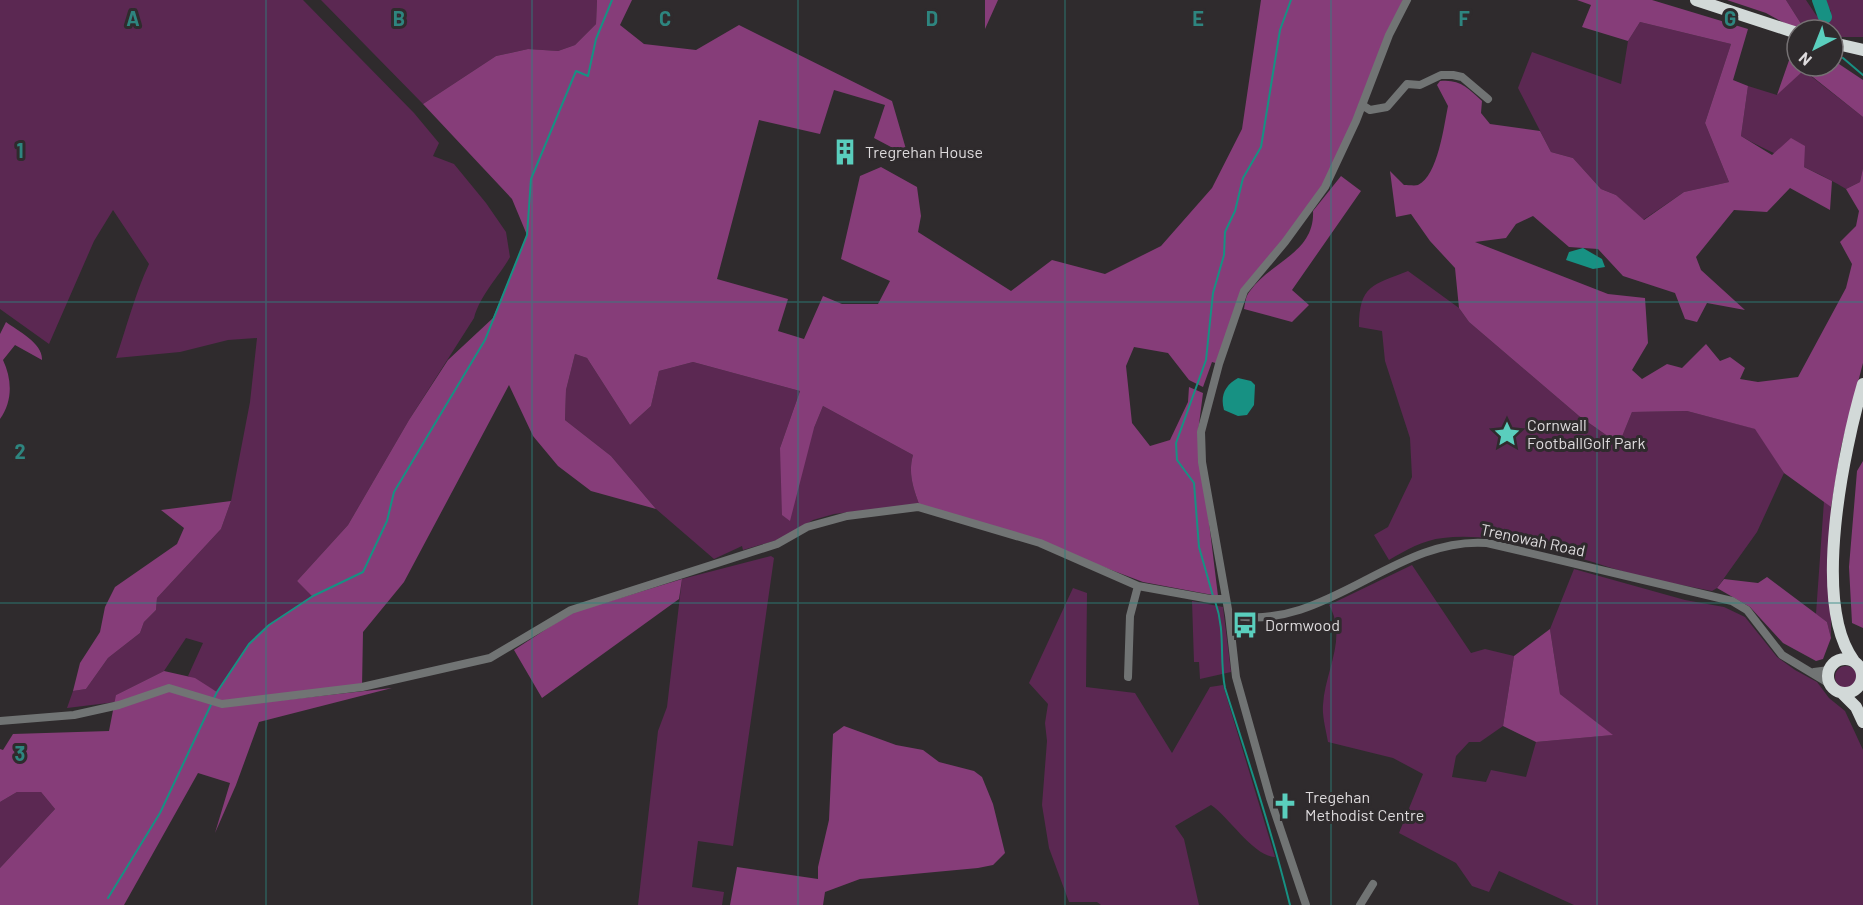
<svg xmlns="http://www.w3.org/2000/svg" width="1863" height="905" font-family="Barlow,sans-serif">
<rect width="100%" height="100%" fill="#2f2b2d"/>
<path fill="#5b2852" d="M0,0H303L414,113L439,143L433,156L454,164L486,203L506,232L510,257C498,278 480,295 474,318L409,420L348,525L297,581L313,596L269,625L249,644L217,692L188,676L203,643L186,638L164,671L116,695V702L67,708L73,691L86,689L108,658L140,633L144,622L156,610L157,598L221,529L231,501L250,402L257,338L228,340L180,352L116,358C127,326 135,294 149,264L113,210L94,241L49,344L0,309Z
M321,0H597L596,24L575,45L558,51L528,49L496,56L423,104Z
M1786,0H1806L1816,15L1825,22L1830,19L1831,11L1823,0H1863V37H1833V30H1805Z
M1640,22L1731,44L1705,123L1729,182L1684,192L1643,220L1616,195L1601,189L1573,158L1551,152L1518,88L1532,52L1621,84L1628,41Z
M1803,70L1863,117V168L1860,182L1846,189C1812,168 1775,156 1741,136L1748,86L1777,95Z
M1408,271L1459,308L1469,322L1579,416L1619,444L1632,412L1687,411L1756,429L1784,473L1757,532L1717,588L1712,591C1685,585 1657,582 1631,574C1577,557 1500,531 1443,538C1423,540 1406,550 1389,560L1374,535L1388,527L1412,477L1410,438L1385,361L1382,331L1359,327C1359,285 1373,285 1408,271Z
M575,354L587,358L630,425L651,406L659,371L693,362L800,391L780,448L814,428L823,406L913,455C908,473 913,487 919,504L834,514L813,520L784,538L743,550L742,546L714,559L656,509L611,456L565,420L566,390Z
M1824,501L1831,507V638L1827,622L1816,614Z
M771,556L774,558L733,846L698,841L692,887L724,892L722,905H638L658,731L667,707L682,579Z
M1412,565L1471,653L1485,649L1514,656L1503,726L1480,742H1469L1456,756L1452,777L1486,782L1491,770L1526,777L1536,742L1612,735L1560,694L1550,629L1574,569L1685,600L1724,607L1745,617L1777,657L1795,670L1817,682L1829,698L1845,711L1863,750V905H1574L1499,871L1489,892L1472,886L1456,863L1399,833L1423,774L1393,758L1328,742C1326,730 1322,716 1323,705C1325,670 1348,638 1329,605Z
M1073,588L1087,593L1086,687L1135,693L1172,753L1210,687L1223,685L1275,857C1253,856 1230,818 1211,805L1175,826L1184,839L1199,905H1101L1097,902H1069L1049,848L1042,805L1047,741L1045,723L1048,704L1029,683Z
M1192,601L1223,607L1231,672L1200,679L1199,662H1194Z
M1835 677a11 11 0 1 1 22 0a11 11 0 1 1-22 0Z
M17,792H41L55,809L0,868V802Z"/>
<path fill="#863d79" d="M597,0H632L620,25L644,44L696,50L739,25L892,101L908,156L874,138L885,105L834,90L820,134L759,120L717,279L788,299L778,331L804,339L823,296L842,304H878L890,281L841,259L860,176L881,167L917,187L921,216L918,232L1011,291L1052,260L1105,274L1161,246L1212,188L1242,129L1261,0H1403L1325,187L1244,291L1219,364L1212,362L1203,387L1189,380L1168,353L1134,347L1126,366L1132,423L1150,446L1170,440L1188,402L1189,387L1203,393L1198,432L1218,596L1143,582L1040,543L919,504C913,487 908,473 913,455L823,406L814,428L790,521L782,515L780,448L800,391L693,362L659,371L651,406L630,425L587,358L575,354L566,390L565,420L611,456L656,509L591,491L558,466L533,436L509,385L404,582L363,632L362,687L247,704L392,688L259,722L236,785L215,833L230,783L198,773L124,905H0V868L55,809L41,792H17L0,802V749L3,750L13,734L109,731L116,695L164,671L195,678L217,692L249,644L269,625L312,596L297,581L348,525L409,420L448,360L493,318L527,235L512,199L423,104L496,56L528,49L558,51L575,45L596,24Z
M985,0H998L985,29Z
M1577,0H1652L1748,29L1733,80L1748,86L1741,136L1772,155L1791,138L1805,146L1804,167L1832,181L1830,210L1790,188L1767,212L1734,210L1696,257L1701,270L1745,310L1707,303L1697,322L1685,319L1675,293L1623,276L1598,249L1569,247L1533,216L1516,224L1506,238L1475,242L1608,294L1645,298L1648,343L1632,370L1642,379L1667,364L1682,368L1706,344L1720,361L1730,357L1745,368L1740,379L1758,382L1798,377L1846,288L1852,264L1840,242L1856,226L1859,211L1846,189L1860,182L1863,168V363L1841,447L1831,507L1784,473L1755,429L1687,411L1632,412L1619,444L1579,416L1469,322L1459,308L1455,268L1430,241L1411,214L1396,217L1390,171L1404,185C1408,185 1415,186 1418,185C1438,176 1444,125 1448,106L1437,85L1440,81C1460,79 1468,88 1482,101L1481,113L1490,124L1540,131L1551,152L1573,158L1601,189L1616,195L1644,220L1684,192L1729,182L1705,123L1731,44L1640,22L1628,41L1582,27L1591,5Z
M1727,0H1786L1805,30H1797L1766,13Z
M1794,46L1797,47V66H1833V60L1863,80V117L1804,70L1777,95Z
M1341,176L1361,191L1292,290L1309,305L1292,322L1244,309C1245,303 1246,295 1250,291C1270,262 1315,253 1313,211Z
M6,322C18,331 43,343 42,360L15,345L3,360C12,379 13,401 0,419V334Z
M1863,461V628L1852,623L1849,567L1857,471Z
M231,501L221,529L157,598L156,610L144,622L140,633L108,658L86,689L73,691L80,663L100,632L105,607L115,587L177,544L184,528L161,510Z
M1767,577L1827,622L1831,638L1823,659L1816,661L1783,643L1750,607L1717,588L1724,579L1758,583Z
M682,579L679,599L542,698L514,650L571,613Z
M1550,629L1560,694L1613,735L1536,742L1503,726L1514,656Z
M844,726L896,745L923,750L939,762L974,771L982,777L993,804L1005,853L993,865L978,868L860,879L825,892L823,905H730L737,867L818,879V867L829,820L833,734Z"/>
<path fill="#179183" d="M1583,248L1602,259L1605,267L1593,269L1566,260L1569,252Z
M1238,378L1251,381L1255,385L1254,405L1247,415L1238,416L1224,410C1220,396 1225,385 1238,378Z"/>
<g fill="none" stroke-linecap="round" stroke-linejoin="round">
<path stroke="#179183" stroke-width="2" d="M1843,58L1863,75
M1213,596L1199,547L1194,483L1177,460L1176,443L1206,360L1213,293L1224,255L1225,232L1235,211L1243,178L1261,147L1280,30L1291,0
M1215,601C1226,632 1219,657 1225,688C1248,760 1272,832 1290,905
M108,898L160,813L217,692L249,644L269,625L313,596L363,572L387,521L394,492L485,340L527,235L531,179L576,71L588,76L596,39L612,0"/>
<path stroke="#179183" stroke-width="14" d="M1819,0L1825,17"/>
<path stroke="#717474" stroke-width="8" d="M1362,105L1370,110L1387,107L1407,84L1420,85L1441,75H1453L1462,77L1488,99
M1229,615C1325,634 1394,536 1487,543L1732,601L1747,610L1782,655L1830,684
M1857,663L1863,666
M1814,672L1829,670
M1128,677L1130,616L1138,586
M1862,681L1863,680
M0,721L74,715L119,705L169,688L222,704L362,687L490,658L571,610L777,544L807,527L847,516L918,507L1040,543L1138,586L1210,599H1224
M1306,905L1270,798L1236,677L1229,615L1202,462L1201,432L1219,364L1244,291L1285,242L1325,187L1356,121L1389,35L1407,0
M1360,905L1373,884"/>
<path stroke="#d2d9d8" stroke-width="12" d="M1696,0L1797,33
M1833,43L1863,50
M1828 676a17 17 0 1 1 34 0a17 17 0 1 1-34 0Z
M1854,661C1811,604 1844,449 1863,384
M1842,693L1856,707L1863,722"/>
</g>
<path fill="none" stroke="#2e857f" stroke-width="1.5" stroke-opacity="0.55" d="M266,0V905M532,0V905M798,0V905M1065,0V905M1331,0V905M1597,0V905M0,302H1863M0,603H1863"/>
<defs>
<g id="building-bare" transform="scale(2.07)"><path d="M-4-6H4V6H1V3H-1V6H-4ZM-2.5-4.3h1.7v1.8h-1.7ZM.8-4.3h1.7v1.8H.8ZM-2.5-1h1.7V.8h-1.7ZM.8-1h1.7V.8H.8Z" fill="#5acebd" stroke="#2f2b2d" stroke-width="2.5" paint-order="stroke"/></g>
<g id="sight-bare" transform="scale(2.07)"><path d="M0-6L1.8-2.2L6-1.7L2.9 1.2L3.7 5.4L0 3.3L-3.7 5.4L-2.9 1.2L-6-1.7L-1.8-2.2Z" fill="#5acebd" stroke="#2f2b2d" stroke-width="2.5" paint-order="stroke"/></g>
<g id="bus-bare" transform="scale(2.07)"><path d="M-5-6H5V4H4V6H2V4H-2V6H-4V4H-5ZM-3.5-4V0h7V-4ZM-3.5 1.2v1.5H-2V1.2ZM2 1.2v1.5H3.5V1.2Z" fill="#5acebd" stroke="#2f2b2d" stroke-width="2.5" paint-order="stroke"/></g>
<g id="church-bare" transform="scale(2.07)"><path d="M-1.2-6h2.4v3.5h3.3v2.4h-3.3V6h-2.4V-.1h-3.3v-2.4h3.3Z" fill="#5acebd" stroke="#2f2b2d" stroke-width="2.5" paint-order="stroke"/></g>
</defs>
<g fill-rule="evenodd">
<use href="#building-bare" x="845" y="152"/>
<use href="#sight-bare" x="1507" y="434"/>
<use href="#bus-bare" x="1245" y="625"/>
<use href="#church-bare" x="1285" y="806"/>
</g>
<g text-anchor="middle" stroke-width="6" stroke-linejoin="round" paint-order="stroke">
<g font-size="16" fill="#dedbdd" stroke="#2f2b2d" text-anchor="start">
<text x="865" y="158">Tregrehan House</text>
<text x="1527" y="431">Cornwall<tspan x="1527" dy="18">FootballGolf Park</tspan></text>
<text x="1265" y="631">Dormwood</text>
<text x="1305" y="803">Tregehan<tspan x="1305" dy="18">Methodist Centre</tspan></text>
</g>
<g font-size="16" fill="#dedbdd" stroke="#2f2b2d">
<text transform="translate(1533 540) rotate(12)" y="6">Trenowah Road</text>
</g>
</g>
<g font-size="20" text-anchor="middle" font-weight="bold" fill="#2e857f" stroke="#2f2b2d" stroke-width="6" stroke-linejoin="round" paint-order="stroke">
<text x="133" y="26">A</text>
<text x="399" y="26">B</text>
<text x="665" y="26">C</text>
<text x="932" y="26">D</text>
<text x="1198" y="26">E</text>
<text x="1464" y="26">F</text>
<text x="1730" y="26">G</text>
<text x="20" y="158">1</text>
<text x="20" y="459">2</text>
<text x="20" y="761">3</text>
</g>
<g transform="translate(1815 48) rotate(222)"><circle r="28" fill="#2f2b2d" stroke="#757173" stroke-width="1.5"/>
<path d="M0-4.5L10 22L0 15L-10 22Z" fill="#5acebd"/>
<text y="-9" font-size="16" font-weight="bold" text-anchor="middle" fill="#dedbdd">N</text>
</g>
</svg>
